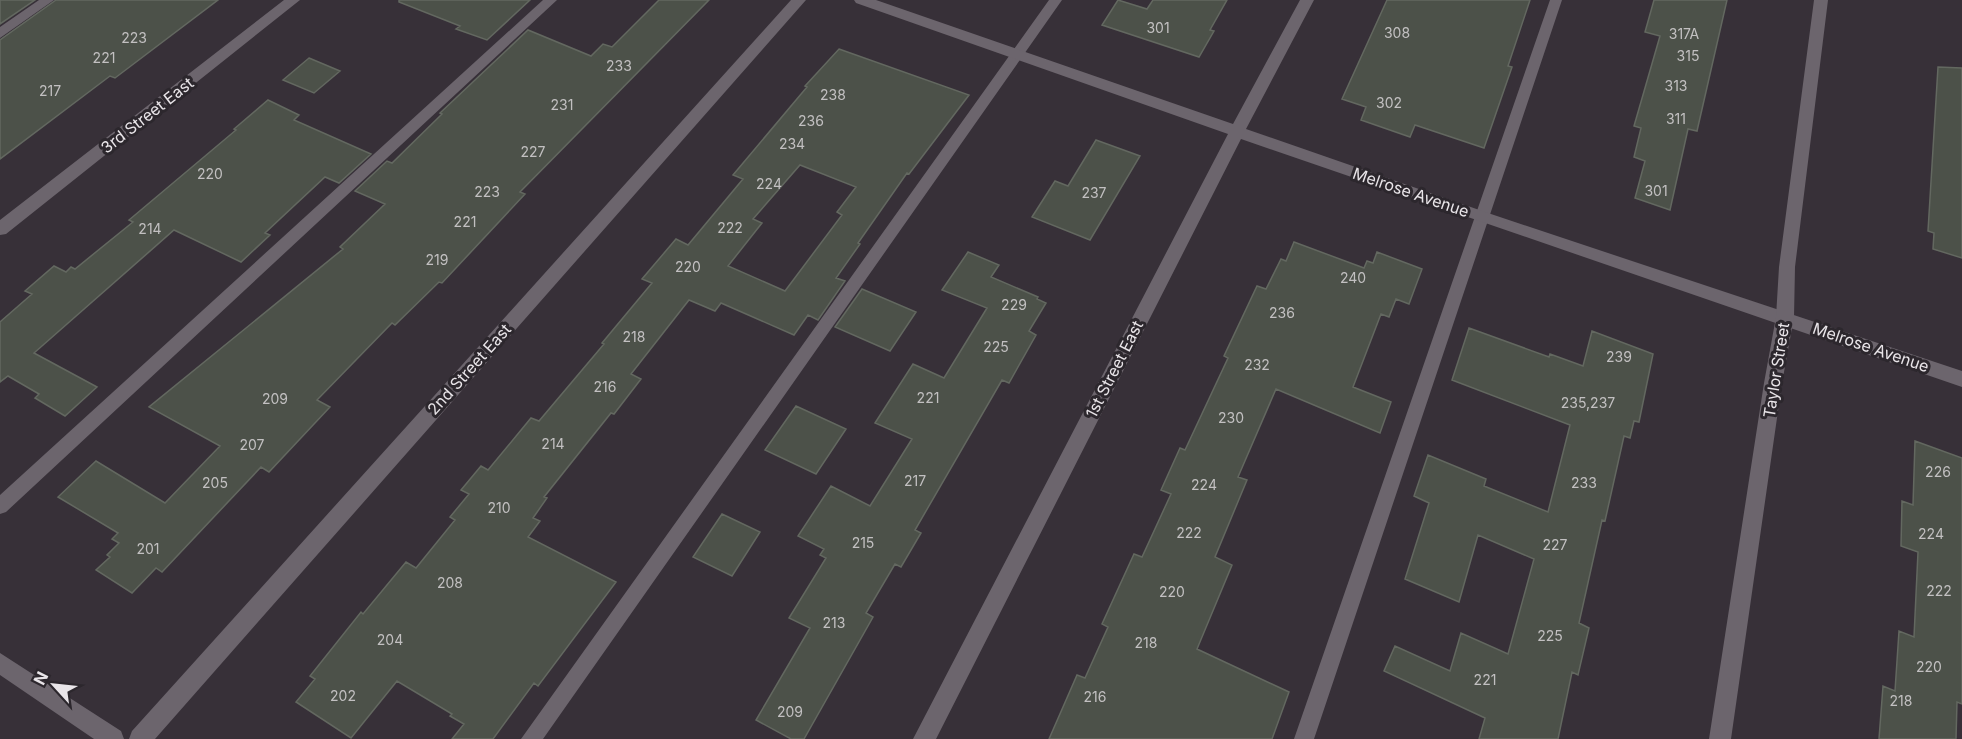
<svg xmlns="http://www.w3.org/2000/svg" width="1962" height="739" font-family="Inter,sans-serif">
<rect width="100%" height="100%" fill="#373038"/>
<path fill="#4c5149" stroke="#636860" stroke-width="1.5" fill-rule="evenodd" d="M0,0H35L0,24Z
M56,0H218L115,78L110,76L0,159V40Z
M399,0H530L487,40L456,29L460,26L399,2Z
M659,0H709L520,192L525,194L442,283L439,282L395,325L392,323L317,400L330,407L269,472L261,467L162,572L156,568L132,593L96,570L110,557L107,555L119,543L112,539L118,533L58,497L96,461L165,503L220,446L149,407L343,249L340,247L385,204L355,191L387,161L392,163L442,114L440,113L528,30L591,56L603,44L612,47Z
M1118,0L1147,9L1153,0H1227L1210,30L1214,31L1199,57L1102,25Z
M1387,0H1530L1508,66L1512,67L1484,148L1415,125L1410,137L1361,120L1366,107L1342,99Z
M1654,0H1727L1697,131L1688,129L1670,210L1635,198L1645,161L1634,157L1641,128L1634,126L1660,36L1645,32Z
M839,49L969,95L909,174L907,173L858,243L860,244L836,278L845,281L818,320L808,315L794,335L721,303L715,311L689,300L631,374L641,379L614,414L611,413L544,497L547,498L533,518L540,521L528,537L616,582L538,686L534,683L493,739H452L464,724L450,716L452,714L397,681L351,738L296,702L315,679L310,676L361,612L363,614L406,562L416,568L455,520L450,517L469,494L461,490L481,466L488,470L531,418L539,421L604,344L602,343L652,283L642,279L676,239L688,245L743,179L733,175L807,87L805,86ZM800,165L856,187L837,212L842,215L785,291L728,266L762,223L753,219Z
M309,58L340,71L314,93L283,80Z
M1938,67L1962,68V258L1933,249L1934,233L1928,231Z
M268,100L299,115L294,120L371,154L339,183L325,177L265,233L270,235L241,262L174,230L34,353L97,387L65,416L35,398L39,394L8,376L0,382V322L32,294L25,291L54,266L66,272L71,267L75,269L133,222L129,220L236,130L234,129Z
M1096,140L1140,156L1090,240L1032,217L1055,181L1068,186Z
M1294,242L1364,268L1367,261L1373,263L1377,252L1422,269L1409,304L1396,299L1389,317L1381,314L1353,387L1391,402L1380,433L1276,389L1238,477L1247,480L1215,557L1232,565L1197,649L1289,692L1272,739H1049L1077,675L1085,678L1108,627L1102,624L1134,554L1142,557L1171,494L1161,490L1180,448L1185,450L1228,358L1224,356L1257,286L1266,289L1281,259L1286,261Z
M968,252L999,265L991,277L1038,297L1037,299L1046,303L1029,331L1036,335L1009,383L1002,380L915,530L921,533L901,567L895,564L866,613L873,617L804,739H791L756,720L810,628L789,618L826,558L820,555L824,549L798,536L831,486L870,506L912,439L875,423L913,364L944,378L987,308L942,290Z
M862,289L916,312L890,351L835,327Z
M1469,328L1549,357L1550,354L1583,366L1592,331L1653,354L1639,422L1634,421L1630,438L1624,436L1605,521L1602,520L1579,623L1589,628L1578,675L1572,672L1558,739H1479L1485,718L1384,671L1395,646L1450,671L1461,633L1508,654L1534,559L1478,535L1459,602L1405,579L1429,503L1414,496L1428,455L1486,479L1484,486L1548,512L1570,425L1452,380Z
M796,406L846,429L816,474L765,450Z
M1915,441L1962,458V704L1957,702L1956,739H1879L1883,686L1895,691L1899,631L1914,637L1918,552L1901,546L1902,501L1913,505Z
M722,514L760,532L732,576L693,557Z"/>
<g fill="none" stroke-linecap="round" stroke-linejoin="round">
<path fill="#6c656d" fill-rule="evenodd" d="M39,0H54L0,38V27Z
M543,0H557L6,512L0,514V495Z
M1049,0H1062L543,739H521Z
M1550,0H1562L1314,739H1294Z"/>
<path fill="#6c656d" fill-rule="evenodd" d="M284,0H300L6,234L0,235V220Z
M791,0H806L155,739H129L132,731Z
M854,0H876L1233,124L1300,0H1314L1246,129L1488,213L1962,371V387L1241,139L936,739H913L1228,134L856,3Z
M0,653L121,731L124,739H94L0,675Z"/>
<path fill="#6c656d" fill-rule="evenodd" d="M1814,0H1828L1795,267L1794,317L1782,383L1731,739H1709L1764,383L1776,317L1779,267Z"/>
</g>
<g text-anchor="middle" stroke-width="6" stroke-linejoin="round" paint-order="stroke">
<g font-size="14" fill="#c2c0c1">
<text x="1158" y="33">301</text>
<text x="1397" y="38">308</text>
<text x="1684" y="39">317A</text>
<text x="134" y="43">223</text>
<text x="1688" y="61">315</text>
<text x="104" y="63">221</text>
<text x="619" y="71">233</text>
<text x="1676" y="91">313</text>
<text x="50" y="96">217</text>
<text x="833" y="100">238</text>
<text x="1389" y="108">302</text>
<text x="562" y="110">231</text>
<text x="1676" y="124">311</text>
<text x="811" y="126">236</text>
<text x="792" y="149">234</text>
<text x="533" y="157">227</text>
<text x="210" y="179">220</text>
<text x="769" y="189">224</text>
<text x="1656" y="196">301</text>
<text x="487" y="197">223</text>
<text x="1094" y="198">237</text>
<text x="465" y="227">221</text>
<text x="730" y="233">222</text>
<text x="150" y="234">214</text>
<text x="437" y="265">219</text>
<text x="688" y="272">220</text>
<text x="1353" y="283">240</text>
<text x="1014" y="310">229</text>
<text x="1282" y="318">236</text>
<text x="634" y="342">218</text>
<text x="996" y="352">225</text>
<text x="1619" y="362">239</text>
<text x="1257" y="370">232</text>
<text x="605" y="392">216</text>
<text x="928" y="403">221</text>
<text x="275" y="404">209</text>
<text x="1588" y="408">235,237</text>
<text x="1231" y="423">230</text>
<text x="553" y="449">214</text>
<text x="252" y="450">207</text>
<text x="1938" y="477">226</text>
<text x="915" y="486">217</text>
<text x="215" y="488">205</text>
<text x="1584" y="488">233</text>
<text x="1204" y="490">224</text>
<text x="499" y="513">210</text>
<text x="1189" y="538">222</text>
<text x="1931" y="539">224</text>
<text x="863" y="548">215</text>
<text x="1555" y="550">227</text>
<text x="148" y="554">201</text>
<text x="450" y="588">208</text>
<text x="1939" y="596">222</text>
<text x="1172" y="597">220</text>
<text x="834" y="628">213</text>
<text x="1550" y="641">225</text>
<text x="390" y="645">204</text>
<text x="1146" y="648">218</text>
<text x="1929" y="672">220</text>
<text x="1485" y="685">221</text>
<text x="343" y="701">202</text>
<text x="1095" y="702">216</text>
<text x="1901" y="706">218</text>
<text x="790" y="717">209</text>
</g>
<g font-size="16" fill="#e9e5e9" stroke="#2c272d">
<text transform="translate(147 115) rotate(-38)" y="6">3rd Street East</text>
<text transform="translate(1411 192) rotate(19)" y="6">Melrose Avenue</text>
<text transform="translate(1871 347) rotate(19)" y="6">Melrose Avenue</text>
<text transform="translate(469 369) rotate(-48)" y="6">2nd Street East</text>
<text transform="translate(1114 369) rotate(-63)" y="6">1st Street East</text>
<text transform="translate(1776 370) rotate(-81)" y="6">Taylor Street</text>
</g>
</g>
<g transform="translate(54 685) rotate(297)" stroke="#2c272d" stroke-width="4.5" paint-order="stroke">
<path d="M0-4.5L10 22L0 15L-10 22Z" fill="#e9e5e9"/>
<text y="-9" font-size="16" font-weight="bold" text-anchor="middle" fill="#e9e5e9">N</text>
</g>
</svg>
